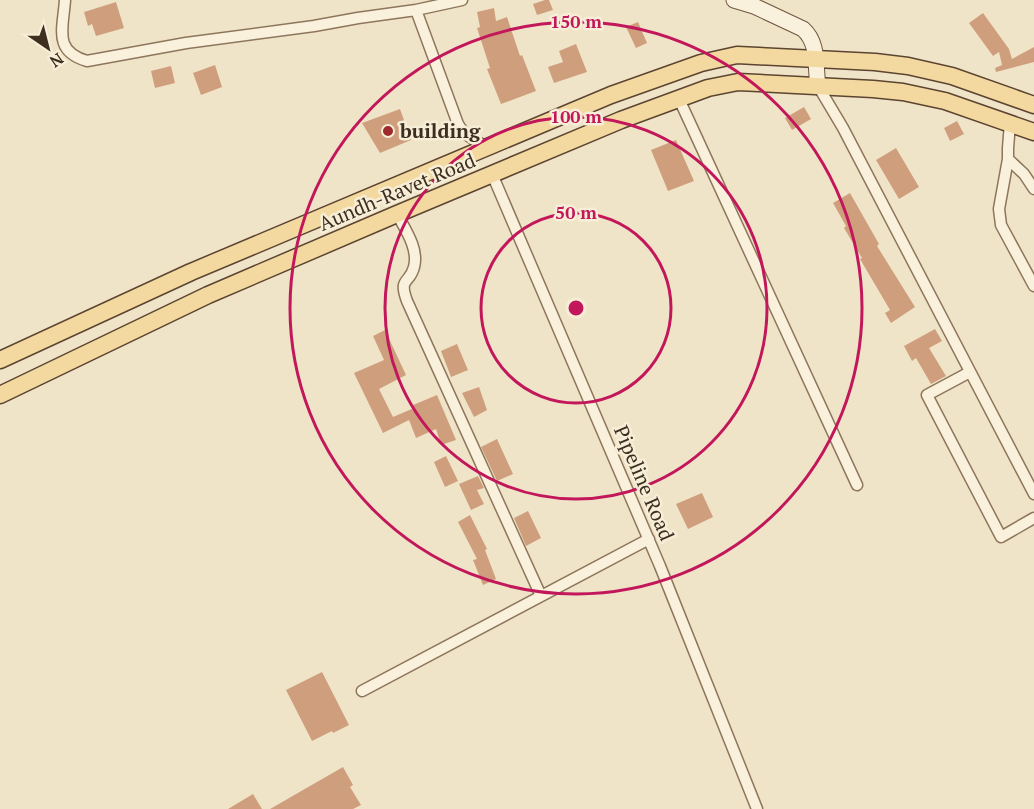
<svg xmlns="http://www.w3.org/2000/svg" width="1034" height="809" font-family="'PT Serif',serif">
<rect width="100%" height="100%" fill="#f0e4c8"/>
<path fill="#cf9f7d" d="M545,0H549L553,10L537,15L533,4Z
M116,2L124,28L96,36L92,24L88,26L84,12Z
M494,8L496,21L507,17L520,56L522,55L536,91L501,104L487,69L490,68L477,28L480,27L477,12Z
M983,13L1009,49L1012,59L1034,47V62L996,72L995,68L1002,65L999,52L993,56L969,23Z
M638,22L647,43L636,48L626,27Z
M576,44L587,72L554,83L548,67L563,62L559,51Z
M215,65L222,87L201,95L193,73Z
M171,66L175,83L155,88L151,71Z
M804,107L811,119L792,130L785,118Z
M400,109L411,140L380,153L362,123Z
M957,121L964,134L950,141L944,128Z
M676,140L694,181L668,191L651,150Z
M896,148L919,187L899,199L876,160Z
M850,193L879,244L877,246L915,307L891,323L885,313L890,310L860,259L862,258L844,228L846,226L833,203Z
M935,329L942,341L929,348L946,376L931,384L916,358L912,361L904,346Z
M385,330L406,375L379,389L393,417L414,408L413,405L437,395L456,440L441,445L436,429L416,438L409,420L383,433L354,373L384,360L373,336Z
M457,344L468,370L451,377L441,351Z
M479,387L487,410L474,417L462,393Z
M497,439L513,474L497,481L481,447Z
M446,456L458,481L445,487L434,462Z
M478,476L484,488L477,490L484,504L471,510L459,484Z
M702,493L713,517L688,529L676,504Z
M528,511L541,538L526,546L514,518Z
M470,515L487,549L485,550L496,579L483,585L473,560L477,559L458,522Z
M322,672L349,725L333,733L332,731L312,741L286,690Z
M343,767L353,785L350,787L361,805L353,809H270Z
M253,794L262,809H228Z"/>
<g fill="none" stroke-linecap="round" stroke-linejoin="round">
<g stroke="#8d765c" stroke-width="13">
<path id="street" d="M65,0C63,29 53,51 87,61L186,43L314,26L358,18L416,10L462,0
M416,10L458,124L464,133L487,148
M818,86L843,128L1034,494
M679,99L857,485
M1010,123L1008,148V159L999,209L1001,225L1034,286
M1008,159L1024,174L1034,189
M492,174L660,566L757,809
M397,214C405,229 419,249 414,267C410,284 398,277 407,301L541,596
M970,372L927,395L1001,537L1034,518
M362,691L649,539"/>
</g>
<g stroke="#6f573f" stroke-width="17">
<path id="secondary" d="M734,0L754,6L803,29C819,43 815,66 818,86"/>
</g>
<g stroke="#5b4430" stroke-width="19">
<path id="primary" d="M0,360L191,272L611,95L701,63L737,55L875,62L908,66L952,76L1034,105
M0,395L208,295L397,214L621,120L708,88L738,82L873,89L903,92L945,101L1034,132"/>
</g>
<use href="#street" stroke="#faf1dc" stroke-width="10"/>
<use href="#secondary" stroke="#faf1dc" stroke-width="15"/>
<use href="#primary" stroke="#f3d9a0" stroke-width="16"/>
</g>
<g fill="none" stroke="#c2185b" stroke-width="3">
<circle cx="576" cy="308" r="95"/>
<circle cx="576" cy="308" r="191"/>
<circle cx="576" cy="308" r="286"/>
</g>
<circle fill="#9e2a2b" stroke="#f7eed8" stroke-width="2" cx="388" cy="131" r="6"/>
<g text-anchor="middle" stroke-width="5" stroke-linejoin="round" paint-order="stroke">
<g font-size="20" font-weight="bold" fill="#3d2e20" stroke="#f7eed8" text-anchor="start">
<text x="400" y="138">building</text>
</g>
<g font-size="20" fill="#3d2e20" stroke="#f7eed8">
<text transform="translate(397 192) rotate(-23)" y="7">Aundh-Ravet Road</text>
<text transform="translate(644 483) rotate(67)" y="7">Pipeline Road</text>
</g>
</g>
<circle cx="576" cy="308" r="9" fill="#c2185b" stroke="#f7eed8" stroke-width="3"/>
<g font-size="18" text-anchor="middle" font-weight="bold" fill="#c2185b" stroke="#f7eed8" stroke-width="5" stroke-linejoin="round" paint-order="stroke">
<text x="576" y="28">150 m</text>
<text x="576" y="123">100 m</text>
<text x="576" y="219">50 m</text>
</g>
<g transform="translate(48 48) rotate(145)" stroke="#f7eed8" stroke-width="4.5" paint-order="stroke">
<path d="M0-4.5L10 22L0 15L-10 22Z" fill="#3d2e20"/>
<text y="-9" font-size="16" font-weight="bold" text-anchor="middle" fill="#3d2e20">N</text>
</g>
</svg>
